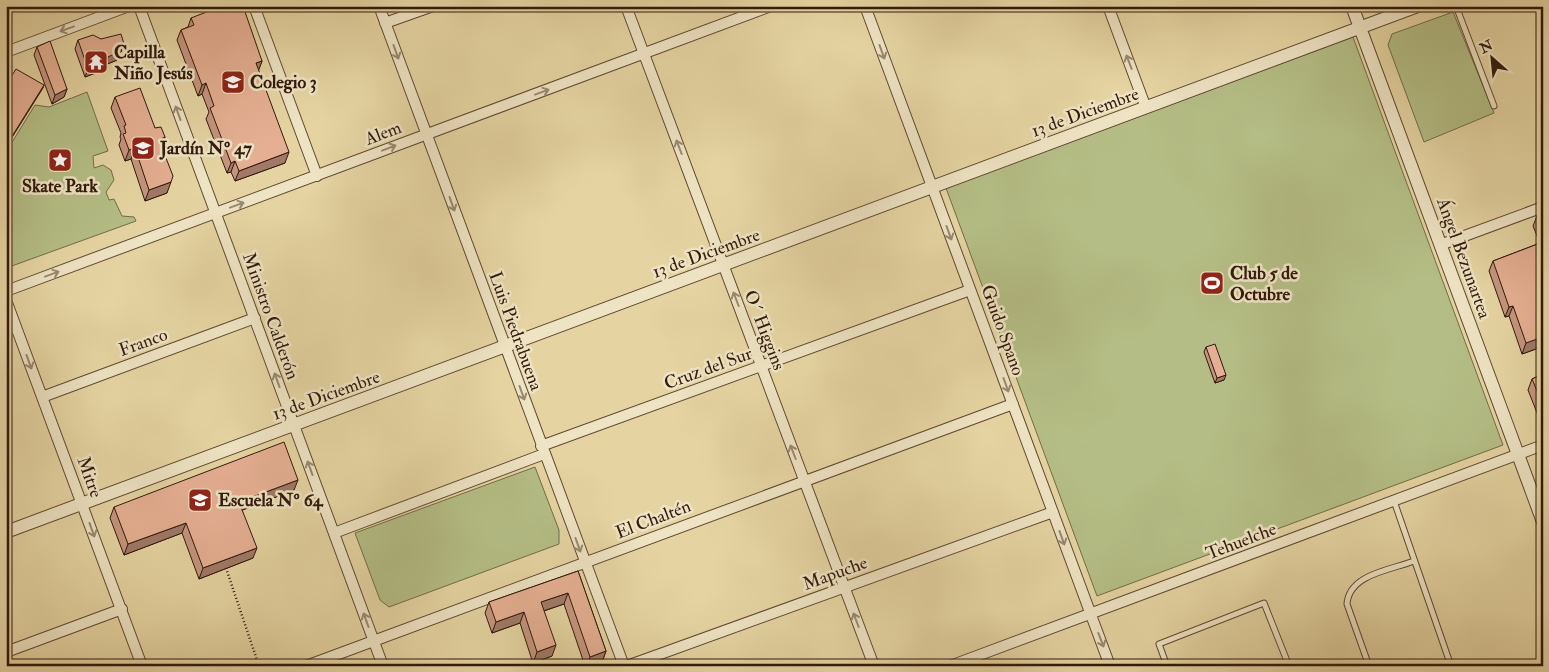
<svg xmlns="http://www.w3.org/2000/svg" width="1549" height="672" font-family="'IM FELL Double Pica',serif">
<rect width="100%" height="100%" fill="#e5d4a2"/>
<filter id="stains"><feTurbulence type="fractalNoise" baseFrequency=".004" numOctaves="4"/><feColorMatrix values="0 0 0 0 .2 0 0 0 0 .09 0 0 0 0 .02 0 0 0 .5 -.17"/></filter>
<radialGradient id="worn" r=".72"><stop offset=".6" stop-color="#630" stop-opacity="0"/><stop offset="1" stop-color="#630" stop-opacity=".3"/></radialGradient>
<path fill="#b4bd85" stroke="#736b48" d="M1453,12L1494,113L1424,142L1388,45L1392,34Z
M1353,37L1503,445L1097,596L946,188Z
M87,92L108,151L93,156L94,168L103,165L111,170L114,180L106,192L109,200L114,199L122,216L134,217L136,221L9,267L6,258V152L35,105L49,107Z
M535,467L559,530V544L389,607L380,600L355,533Z"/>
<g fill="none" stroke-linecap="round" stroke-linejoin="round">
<g stroke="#5f4831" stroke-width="7">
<path id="service" d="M1456,6L1494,106
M1394,501L1451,666
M1167,666L1159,644L1264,603L1289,666
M1369,666L1347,604C1349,574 1391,570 1414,561"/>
</g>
<g stroke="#5f4831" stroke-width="12">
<path id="minor" d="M139,6L383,666
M254,6L317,176
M379,6L624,666
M626,6L874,666
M865,6L1110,666
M1108,6L1146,108
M385,23L433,6
M6,52L129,6
M1440,245L1543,207
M6,291L771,6
M6,300L142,666
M42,397L255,318
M541,446L970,290
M334,533L544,454
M6,652L122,609
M306,666L1013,404
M627,666L1053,512
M950,666L1543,445"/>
</g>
<g stroke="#5f4831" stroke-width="14">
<path id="tertiary" d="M1352,6L1543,522
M6,532L1418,6"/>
</g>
<path stroke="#32190b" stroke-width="2.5" stroke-dasharray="1 2.5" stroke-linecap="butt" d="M226,568L259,666"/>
<use href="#service" stroke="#eee3c3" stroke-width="5"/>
<use href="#minor" stroke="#eee3c3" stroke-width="10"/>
<use href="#tertiary" stroke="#eee3c3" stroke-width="12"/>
</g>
<path fill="#c5967e" stroke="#32190b" d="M232,10L262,61L258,71L285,163L235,181L231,172L227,173L206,119L209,112L202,94L198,96L177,40L181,30L188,27L191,18Z
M101,39L124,44L121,52L119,54L117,60L105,65L103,70L85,77L75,49L78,40Z
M37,47L67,89L64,97L52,104L34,55Z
M115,97L155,128L165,137L161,146L167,193L145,201L131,159L125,161L119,145L121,139L120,137L121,133L111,108Z
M1543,213V344L1539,346L1536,349L1522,354L1509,316L1505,317L1489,271L1493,261L1540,243L1533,226L1537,216Z
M1206,347L1224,380L1215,383L1204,352Z
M1543,374V422L1541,423L1528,390L1532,379Z
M294,490L242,510L253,558L199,579L182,533L124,555L110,518L114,507Z
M578,571L606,651L602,662L592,666H585L564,604L544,611L552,656L533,663L520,623L492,633L485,613L489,602Z"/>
<path fill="#a07a67" stroke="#32190b" d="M124,44L121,52L119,54L117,60L105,65L103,70L85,77L88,69L108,57L118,47Z
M262,61L258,72L256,63Z
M206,83L202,94L198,96L202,85Z
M44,85L43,88L6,147V146Z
M67,89L64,97L52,104L55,95Z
M165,137L161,148L159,140Z
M135,148L131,159L125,161L129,150Z
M289,152L285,163L235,181L239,171Z
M235,161L231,172L227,173L231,163Z
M171,182L167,193L145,201L149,190Z
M1513,306L1509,316L1505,317L1509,307Z
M1543,335V344L1539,346L1536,349L1522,354L1526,343Z
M1226,375L1224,380L1215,383L1217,378Z
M298,480L294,490L235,513L239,502Z
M186,523L182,533L124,555L128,544Z
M257,548L253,558L199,579L203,568Z
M568,593L564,604L537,613L541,602Z
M524,612L520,623L492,633L496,622Z
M556,645L552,656L533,663L537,652Z
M606,651L602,662L592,666H587L590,657Z"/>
<path fill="#e5af93" stroke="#32190b" d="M222,6H231L232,10L243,6L262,61L256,63L289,152L239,171L235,161L231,163L210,108L214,106L206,83L202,85L181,30L194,25L191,18Z
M121,34L124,44L118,47L120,51L108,57L106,62L88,69L78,40L93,35L101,39Z
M50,41L67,89L55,95L37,47Z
M16,69L44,85L6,146V85Z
M140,88L155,128L161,127L165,137L159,140L173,176L171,182L149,190L135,148L129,150L123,134L126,133L124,126L126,125L115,97Z
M1543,213V230L1537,216Z
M1543,242V335L1540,338L1526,343L1513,306L1509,307L1493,261Z
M1215,344L1226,375L1217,378L1206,347Z
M1543,374V405L1532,379Z
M284,442L298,480L239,502L257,548L203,568L186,523L128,544L114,507Z
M578,571L606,651L590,657L568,593L541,602L556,645L537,652L524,612L496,622L489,602Z"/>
<defs><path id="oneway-shaft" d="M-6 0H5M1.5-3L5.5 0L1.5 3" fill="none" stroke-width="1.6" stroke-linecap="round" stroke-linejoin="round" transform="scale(1.25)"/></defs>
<g stroke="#998870">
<use href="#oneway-shaft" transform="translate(67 29) rotate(160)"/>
<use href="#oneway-shaft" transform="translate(396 52) rotate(70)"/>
<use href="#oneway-shaft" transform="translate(882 52) rotate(70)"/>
<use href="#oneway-shaft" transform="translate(1129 62) rotate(-111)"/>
<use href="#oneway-shaft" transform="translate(542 92) rotate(-20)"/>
<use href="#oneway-shaft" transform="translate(178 113) rotate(-110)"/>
<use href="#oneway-shaft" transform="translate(679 147) rotate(-111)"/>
<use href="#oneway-shaft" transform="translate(389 148) rotate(-21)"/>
<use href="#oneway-shaft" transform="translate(452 204) rotate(70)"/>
<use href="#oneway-shaft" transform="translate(237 205) rotate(-20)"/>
<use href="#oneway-shaft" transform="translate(949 233) rotate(70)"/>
<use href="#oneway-shaft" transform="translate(52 274) rotate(-20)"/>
<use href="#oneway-shaft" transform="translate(736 299) rotate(-111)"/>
<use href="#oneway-shaft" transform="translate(29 362) rotate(70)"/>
<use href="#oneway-shaft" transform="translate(277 380) rotate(-110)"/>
<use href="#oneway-shaft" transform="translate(1006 385) rotate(70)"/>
<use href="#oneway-shaft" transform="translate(522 393) rotate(70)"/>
<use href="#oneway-shaft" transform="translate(793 452) rotate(-111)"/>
<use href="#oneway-shaft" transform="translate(310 468) rotate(-110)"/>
<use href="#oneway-shaft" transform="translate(92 530) rotate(70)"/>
<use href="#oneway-shaft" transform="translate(1062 538) rotate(70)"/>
<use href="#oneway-shaft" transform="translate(578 545) rotate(70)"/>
<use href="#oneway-shaft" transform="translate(366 620) rotate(-110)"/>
<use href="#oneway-shaft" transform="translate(856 620) rotate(-111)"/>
<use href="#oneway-shaft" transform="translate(1101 640) rotate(69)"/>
</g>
<defs>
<g id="temple-square" transform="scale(1.25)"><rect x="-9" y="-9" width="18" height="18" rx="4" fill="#8f2418" stroke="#eee3c3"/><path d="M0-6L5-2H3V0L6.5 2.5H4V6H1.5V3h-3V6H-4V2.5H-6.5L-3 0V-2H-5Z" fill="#fff"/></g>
<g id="school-square" transform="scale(1.25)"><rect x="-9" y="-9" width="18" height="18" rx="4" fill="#8f2418" stroke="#eee3c3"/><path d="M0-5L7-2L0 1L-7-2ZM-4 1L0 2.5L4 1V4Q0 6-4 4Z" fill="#fff"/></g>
<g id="sight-square" transform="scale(1.25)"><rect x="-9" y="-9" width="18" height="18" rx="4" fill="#8f2418" stroke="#eee3c3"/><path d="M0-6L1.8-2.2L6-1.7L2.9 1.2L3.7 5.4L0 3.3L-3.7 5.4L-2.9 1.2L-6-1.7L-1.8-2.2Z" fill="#fff"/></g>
<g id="stadium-square" transform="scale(1.25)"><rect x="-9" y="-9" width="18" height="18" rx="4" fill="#8f2418" stroke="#eee3c3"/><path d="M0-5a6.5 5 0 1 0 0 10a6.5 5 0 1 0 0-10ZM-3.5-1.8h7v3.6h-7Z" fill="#fff"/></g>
</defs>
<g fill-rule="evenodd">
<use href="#temple-square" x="96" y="62"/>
<use href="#school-square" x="233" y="82"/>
<use href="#school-square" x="143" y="148"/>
<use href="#sight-square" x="60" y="160"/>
<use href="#stadium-square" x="1212" y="283"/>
<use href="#school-square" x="200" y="500"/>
</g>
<g text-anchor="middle" stroke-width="5" stroke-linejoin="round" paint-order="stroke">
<g font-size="18" font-weight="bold" fill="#32190b" stroke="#eee3c3" text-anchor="start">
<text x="114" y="58">Capilla<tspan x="114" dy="21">Niño Jesús</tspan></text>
<text x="250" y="88">Colegio 3</text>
<text x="160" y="154">Jardín Nº 47</text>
<text x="60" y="192" text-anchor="middle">Skate Park</text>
<text x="1230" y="279">Club 5 de<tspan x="1230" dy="21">Octubre</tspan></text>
<text x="218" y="506">Escuela Nº 64</text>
</g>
<g font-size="18" fill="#32190b" stroke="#eee3c3">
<text transform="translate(1085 112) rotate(-20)" y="6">13 de Diciembre</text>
<text transform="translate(383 133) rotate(-21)" y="6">Alem</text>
<text transform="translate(706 253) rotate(-20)" y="6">13 de Diciembre</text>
<text transform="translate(1464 258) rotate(70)" y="6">Ángel Bezunartea</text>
<text transform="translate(271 316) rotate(70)" y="6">Ministro Calderón</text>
<text transform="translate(765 330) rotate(69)" y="6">O´ Higgins</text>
<text transform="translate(1003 330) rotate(70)" y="6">Guido Spano</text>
<text transform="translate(516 331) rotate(70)" y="6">Luis Piedrabuena</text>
<text transform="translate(143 342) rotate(-20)" y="6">Franco</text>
<text transform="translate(708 368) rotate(-20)" y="6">Cruz del Sur</text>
<text transform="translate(326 395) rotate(-20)" y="6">13 de Diciembre</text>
<text transform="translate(90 477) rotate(70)" y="6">Mitre</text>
<text transform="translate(653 519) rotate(-21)" y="6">El Chaltén</text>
<text transform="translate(1241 541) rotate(-21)" y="6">Tehuelche</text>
<text transform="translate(835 573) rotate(-20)" y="6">Mapuche</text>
</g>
</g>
<rect width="1549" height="672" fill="none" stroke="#e5d4a2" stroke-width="25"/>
<rect x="8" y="8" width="1534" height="657" fill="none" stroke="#32190b" stroke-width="2.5"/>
<rect x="12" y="12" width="1524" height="647" fill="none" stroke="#32190b"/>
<g transform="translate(1492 58) rotate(333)" stroke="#eee3c3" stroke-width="4" paint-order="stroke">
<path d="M0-4L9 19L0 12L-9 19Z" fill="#32190b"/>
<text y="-8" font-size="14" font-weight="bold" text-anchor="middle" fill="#32190b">N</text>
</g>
<rect width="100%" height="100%" filter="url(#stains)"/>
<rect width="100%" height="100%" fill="url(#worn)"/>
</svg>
